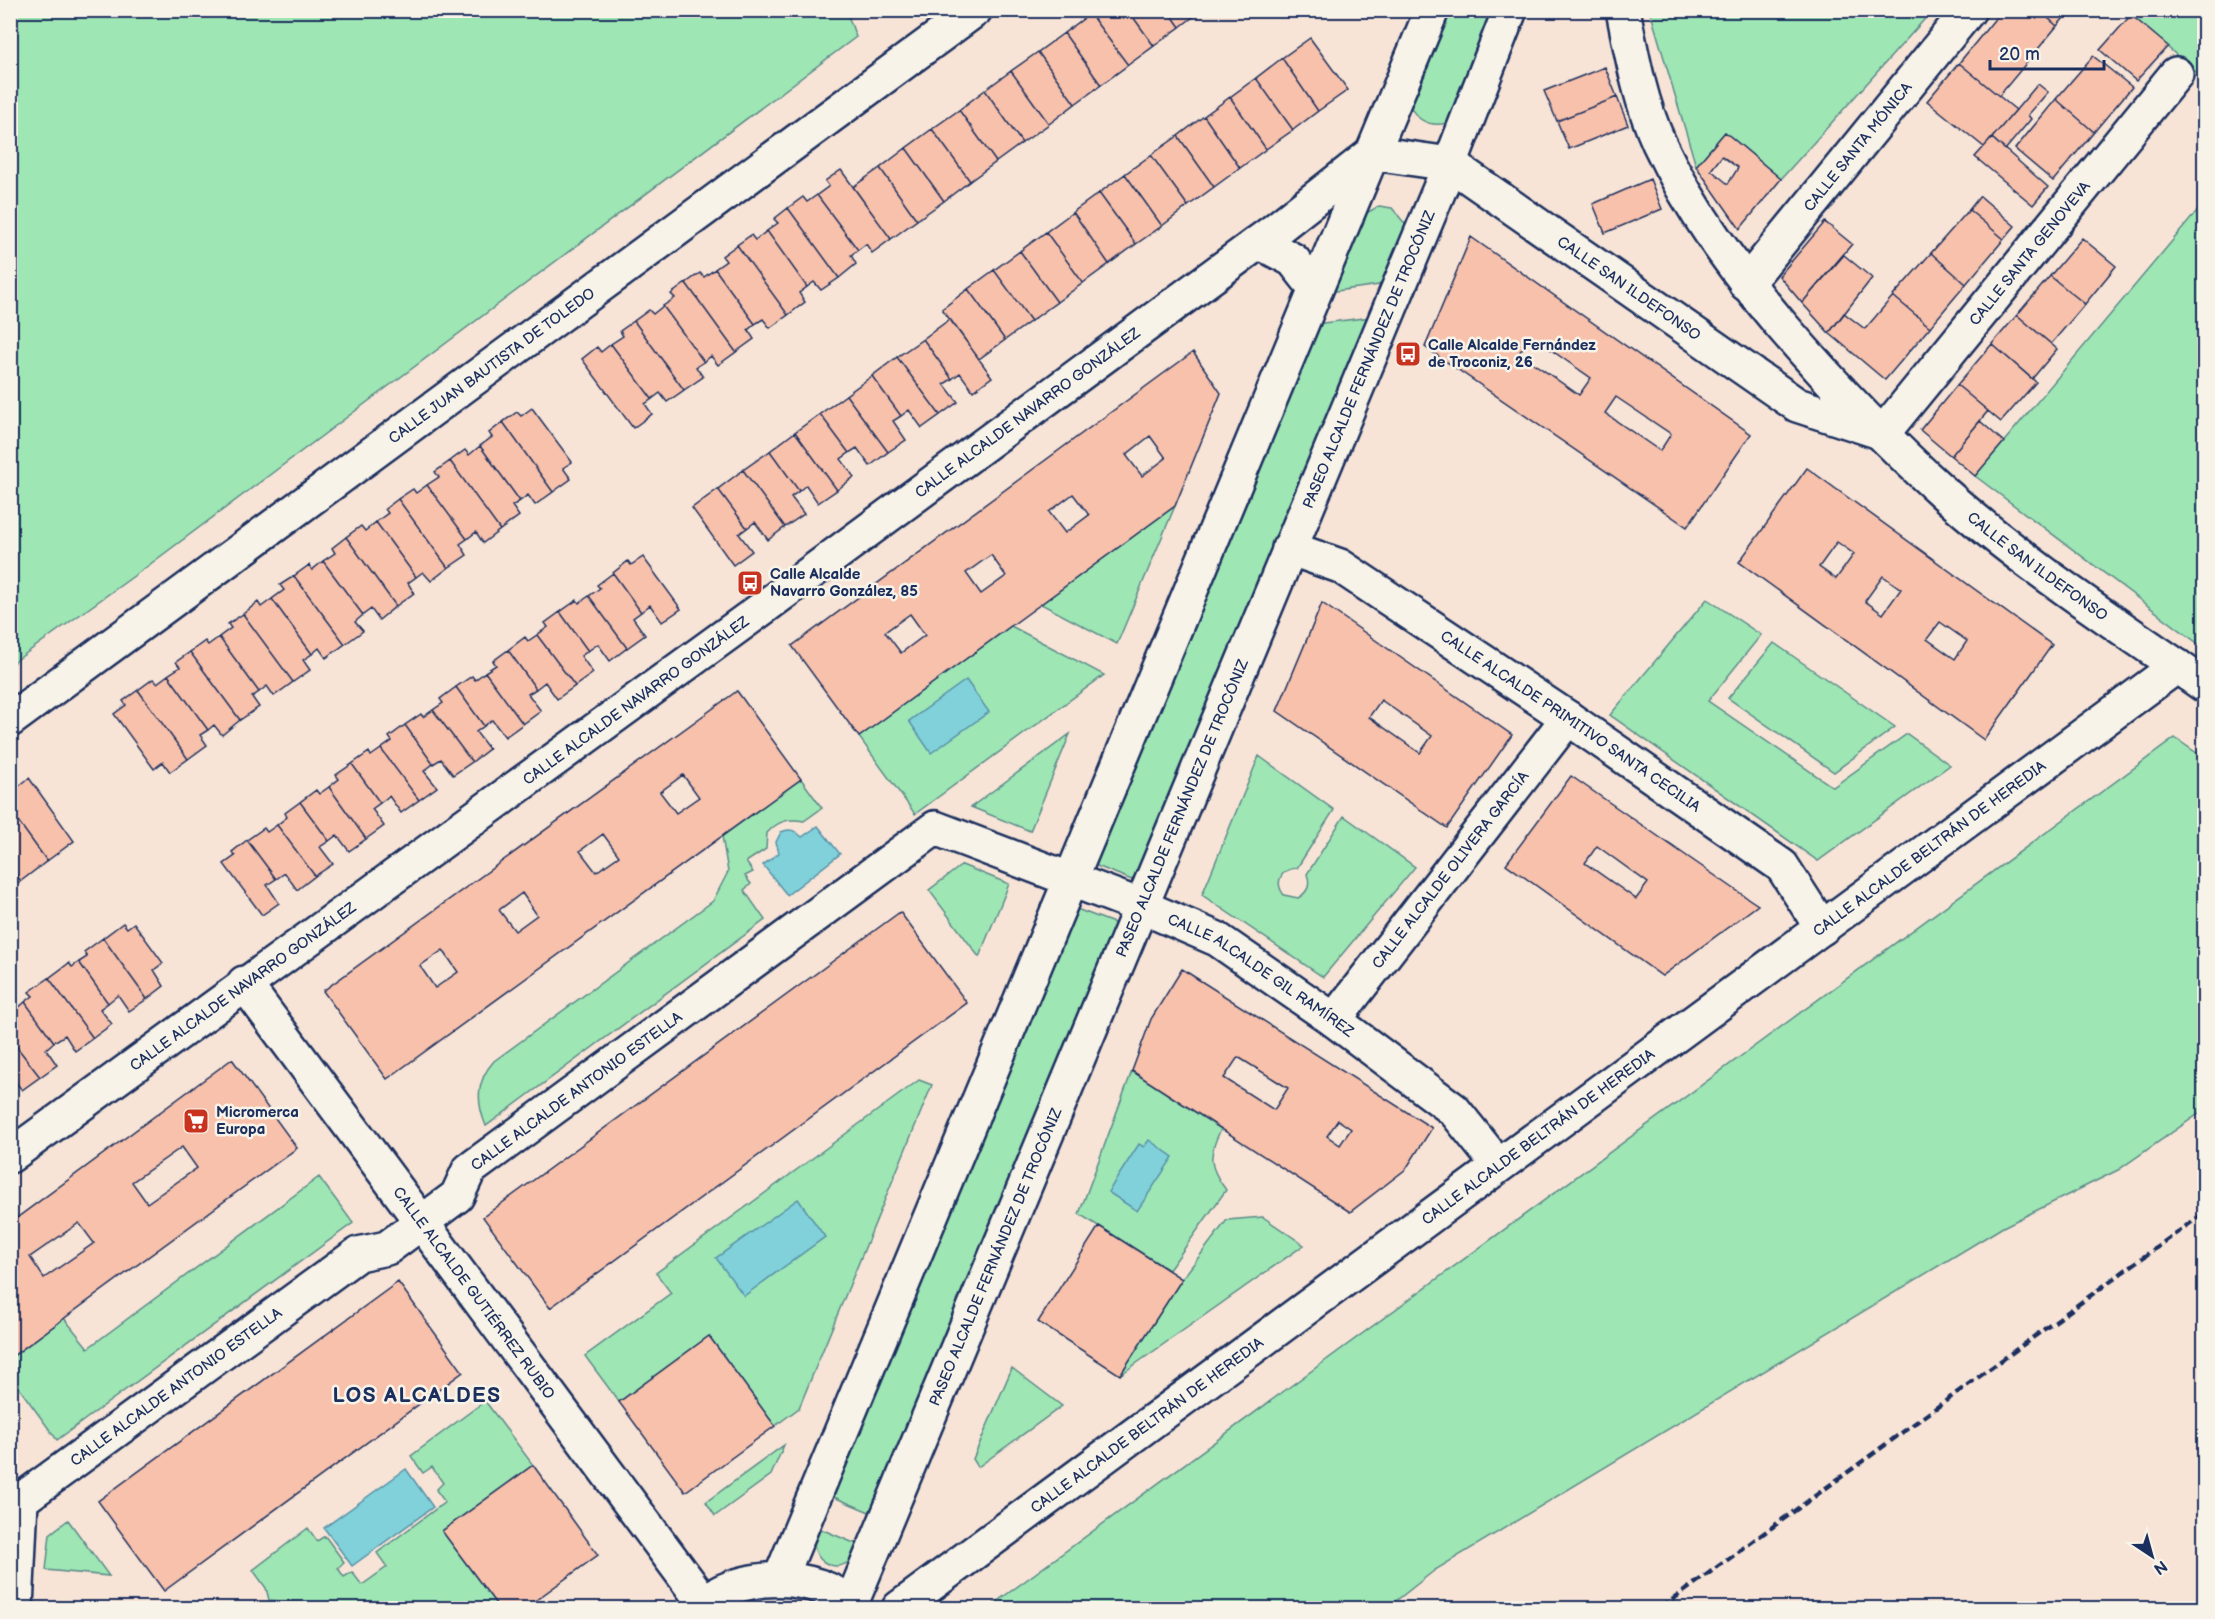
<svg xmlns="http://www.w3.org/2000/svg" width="2215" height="1619" font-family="'Balsamiq Sans',sans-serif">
<rect width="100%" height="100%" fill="#f7e4d6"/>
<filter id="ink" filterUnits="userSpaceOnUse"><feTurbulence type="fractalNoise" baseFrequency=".0167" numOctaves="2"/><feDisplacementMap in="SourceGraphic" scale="12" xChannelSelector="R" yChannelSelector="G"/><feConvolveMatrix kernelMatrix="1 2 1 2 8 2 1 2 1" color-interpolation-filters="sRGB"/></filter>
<g filter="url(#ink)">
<path fill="#9ee6b4" stroke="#5c8a89" stroke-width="1.5" d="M11,10H846L856,37L145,568L11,664Z
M1445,11H1500L1448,123C1431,127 1418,122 1410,106Z
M1650,11H1932L1781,179L1725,132L1696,166Z
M2126,11H2204V79Z
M2204,203V648L1975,476Z
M1379,206L1392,208L1406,225L1404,239L1386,284L1329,292L1361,216Z
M1372,317L1137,882L1092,864L1315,324Z
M1175,506L1117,644L1041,604Z
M1707,599L1761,635L1708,701L1833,787L1907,734L1950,765L1818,861L1610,715Z
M1011,626L1104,675L915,814L859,737Z
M1774,643L1895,727L1834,772L1728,698Z
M1070,734L1030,831L971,807Z
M2175,738L2204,758V1110L2118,1170L2003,1227L1435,1570L1387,1608H988Z
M1259,756L1334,810L1297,868C1281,869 1274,882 1284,895L1298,898C1308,892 1311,885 1307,874L1344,816L1415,867L1323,977L1202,895Z
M801,779L822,808L804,821C788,818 778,821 767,833L766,849L746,862L753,872L745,876L751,884L744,890L765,920L486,1126C476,1102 476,1081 494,1061L713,901L728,872L722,836Z
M962,865L1009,884L979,957L929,890Z
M1074,908L1119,925L874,1514L829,1495Z
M1132,1071L1221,1129C1208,1155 1208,1166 1226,1190L1169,1270L1079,1214Z
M919,1080L932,1085L799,1408L775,1426L709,1336L619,1402L585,1356L671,1293L656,1273Z
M319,1177L353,1223L57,1440L11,1377V1358L64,1318L88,1348Z
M1263,1217L1304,1245L1120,1375L1182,1279L1227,1220Z
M1012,1368L1062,1406L978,1467L973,1459Z
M485,1401L533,1465L442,1531L499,1608H367L269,1600L266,1588L253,1570L308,1528L317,1541L325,1536L344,1562L338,1568L344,1577L352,1572L362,1585L387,1567L377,1553L445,1502L436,1490L443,1483L432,1467L423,1473L411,1456Z
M784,1445L771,1475L715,1516L706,1502Z
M68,1520L109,1576L46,1570L50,1534Z
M816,1527L861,1546C846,1582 803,1565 816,1527Z"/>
<path fill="#80d1d9" stroke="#5890a8" stroke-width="1.5" d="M966,680L989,712L931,753L909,721Z
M818,826L840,854L787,895L763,865L779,853L776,842L781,832C791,828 794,830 802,837Z
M1149,1140L1173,1157L1137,1211L1108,1192L1139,1144L1144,1147Z
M798,1199L825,1237L744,1296L716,1258Z
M406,1469L433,1507L352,1566L324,1528Z"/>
<path fill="#f8c1ab" stroke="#1b2f5e" stroke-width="1.5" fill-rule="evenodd" d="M1094,10H1128L1154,46L1128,65L1090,14Z
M1128,10H1168L1180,27L1154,46Z
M1168,10H1202L1180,27Z
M2002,10H2039L2057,26L1999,96L1959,63Z
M2039,10H2071L2057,26Z
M1090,14L1128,65L1101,85L1064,33Z
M2131,15L2168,46L2136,81L2100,50Z
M1064,33L1101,85L1075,104L1038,52Z
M1310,38L1348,90L1318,111L1282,58Z
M1038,52L1075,104L1049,124L1011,71Z
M2093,56L2132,87L2094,132L2056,99Z
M1282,58L1318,111L1293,130L1256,78Z
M1959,63L2016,110L1984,147L1927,101Z
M1605,67L1617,97L1557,121L1544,91Z
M1011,71L1049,124L1022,143L985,90Z
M1256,78L1293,130L1266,149L1230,97Z
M2038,84L2048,92L2028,115L2031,119L2005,150L1992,138Z
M985,90L1022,143L996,162L959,110Z
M1230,97L1266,149L1240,168L1204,116Z
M1617,97L1628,125L1569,149L1557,121Z
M2056,99L2094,132L2053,181L2015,149Z
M959,110L996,162L970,181L932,129Z
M1204,116L1240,168L1214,187L1178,136Z
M932,129L970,181L944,201L906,148Z
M1725,132L1781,179L1740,229L1696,166ZM1722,156L1738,168L1728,184L1711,170Z
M1178,136L1214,187L1188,206L1151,155Z
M1992,138L2048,187L2033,205L1975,157Z
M906,148L944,201L917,220L880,168Z
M1151,155L1188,206L1162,226L1125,174Z
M880,168L917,220L891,239L853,187Z
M841,170L891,239L872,253L866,244L858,250L817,195L829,186L825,181Z
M1125,174L1162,226L1136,244L1099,193Z
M1650,179L1662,209L1605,233L1593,204Z
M1099,193L1136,244L1109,264L1073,212Z
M817,195L858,250L851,255L856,264L839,278L788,208L803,197L807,202Z
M1980,196L2015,226L2004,239L1969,210Z
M788,208L839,278L821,290L814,282L807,287L767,231L778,223L774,219Z
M1969,210L2004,239L1966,284L1931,253Z
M1073,212L1109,264L1083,283L1046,232Z
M1825,222L1852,244L1802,303L1779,276Z
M767,231L807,287L799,293L805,302L788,315L737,245L751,235L755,240Z
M1046,232L1083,283L1057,302L1020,251Z
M1471,237L1751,434L1687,527L1425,347ZM1531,336L1591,378L1579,395L1519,353ZM1616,397L1671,434L1660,451L1605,413Z
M2082,238L2116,266L2085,304L2050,276Z
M737,245L788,315L770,328L763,319L755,324L715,269L726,261L722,256Z
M1020,251L1057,302L1031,321L994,270Z
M1931,253L1966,284L1930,327L1893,296Z
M1844,255L1872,278L1829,333L1802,303Z
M715,269L755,324L748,330L754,339L736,352L686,283L700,273L704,277Z
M994,270L1031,321L1005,340L968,289Z
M2050,276L2085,304L2051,344L2017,315Z
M686,283L736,352L718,365L711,356L704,362L663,306L675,298L671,294Z
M968,289L1005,340L979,359L942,309Z
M1893,296L1930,327L1885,380L1829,333L1844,313L1865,329Z
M663,306L704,362L696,367L703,377L684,390L634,321L649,310L653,314Z
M2017,315L2057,349L2032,379L1992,344Z
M950,319L992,377L973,391L960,373L952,379L923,339Z
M634,321L684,390L667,402L660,393L652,399L611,344L623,336L620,331Z
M923,339L952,379L944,384L958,402L940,415L897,357Z
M611,344L652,399L645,404L652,414L633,428L582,359L597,347L601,352Z
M1992,344L2036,382L2001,422L1957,385Z
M1193,352L1221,393L1175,506L859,737L792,646ZM1150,436L1166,458L1142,476L1126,455ZM1073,494L1089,515L1065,533L1049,512ZM991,555L1006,576L981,594L966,573ZM910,614L925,635L901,653L885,632Z
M897,357L940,415L922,428L909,410L901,416L872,376Z
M872,376L901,416L893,421L906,440L888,452L846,395Z
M1957,385L1988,411L1951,456L1920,430Z
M846,395L888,452L870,466L857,448L849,453L820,414Z
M532,408L572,462L563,468L571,479L553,492L503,422L517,412L521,416Z
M820,414L849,453L841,459L854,477L837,490L795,432Z
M1980,421L2004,442L1975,476L1951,456Z
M503,422L553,492L535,505L528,495L520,501L480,446L492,437L489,433Z
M795,432L837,490L818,503L806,485L799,491L770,451Z
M480,446L520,501L512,506L519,516L500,530L450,461L465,450L469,455Z
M770,451L799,491L791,497L804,514L785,527L743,470Z
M450,461L500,530L483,543L476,532L467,539L427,485L439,477L435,472Z
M1807,468L2052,645L1984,740L1739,562ZM1837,542L1854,554L1836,579L1819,567ZM1883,576L1901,589L1883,614L1865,601ZM1940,622L1967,641L1955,659L1927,639Z
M743,470L785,527L768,540L755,522L747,528L718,489Z
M427,485L467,539L460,544L467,555L448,568L398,499L413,489L416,493Z
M718,489L747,528L739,534L752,551L733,565L692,508Z
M398,499L448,568L431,581L423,572L416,577L376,522L388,513L385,509Z
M376,522L416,577L408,583L414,593L396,606L346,537L361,526L365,531Z
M346,537L396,606L379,620L371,609L363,615L323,561L335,553L332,548Z
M643,557L681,609L662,622L650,605L641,612L613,573L628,561L631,565Z
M323,561L363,615L355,622L363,631L345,644L294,576L309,565L312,570Z
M613,573L641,612L633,618L645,635L627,648L589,596L600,588L597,585Z
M294,576L345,644L326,658L319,648L312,654L272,599L284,590L280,585Z
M589,596L627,648L610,661L598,644L588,651L560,612L577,600L579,603Z
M272,599L312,654L303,660L310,670L293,682L243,614L258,602L261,607Z
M1322,603L1512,735L1447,828L1277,711ZM1381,700L1432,736L1420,753L1369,717Z
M560,612L588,651L581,656L593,673L575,686L537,635L548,627L545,623Z
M243,614L293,682L274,696L267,686L259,692L219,637L231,628L228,624Z
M537,635L575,686L557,699L545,682L536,689L508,650L525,637L528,641Z
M219,637L259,692L252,697L259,707L240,720L190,652L205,641L208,645Z
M508,650L536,689L528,694L541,711L523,724L485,672L496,665L493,661Z
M190,652L240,720L222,735L214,725L208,730L168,675L180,667L176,662Z
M485,672L523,724L505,737L492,720L484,726L456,687L472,676L475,680Z
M168,675L208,730L200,735L207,745L188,759L138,690L153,679L157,683Z
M456,687L484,726L476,732L489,749L472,762L433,710L443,703L440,699Z
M138,690L188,759L170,772L163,762L154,769L114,714L126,705L123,701Z
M737,691L801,779L387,1079L323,991ZM683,775L699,797L676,813L660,792ZM603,834L619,856L596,872L580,851ZM522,893L537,915L515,931L499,910ZM443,950L458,972L435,988L420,966Z
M433,710L472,762L453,775L441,759L433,764L405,725L421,714L423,717Z
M405,725L433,764L424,771L437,787L419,800L381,749L392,741L389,737Z
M381,749L419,800L401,813L389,796L380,803L352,764L369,752L371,756Z
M352,764L380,803L372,809L384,826L366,839L329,787L339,779L336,775Z
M1571,776L1746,897L1758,905L1662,976L1506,864ZM1597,846L1648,883L1636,899L1585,863Z
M29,778L74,841L47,861L10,810V784L15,781L19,786Z
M329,787L366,839L349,851L337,835L329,841L300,802L316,790L319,794Z
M300,802L329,841L320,847L333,864L315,876L277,825L287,817L285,813Z
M10,810L47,861L21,881L10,867Z
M277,825L315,876L297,890L285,873L276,879L247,840L264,828L267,832Z
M247,840L276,879L267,885L279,903L262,915L224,864L235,856L232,852Z
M10,867L21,881L10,888Z
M900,912L967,1003L550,1308L483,1217Z
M123,923L127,928L134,923L163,963L154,970L164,986L147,999L103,938Z
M103,938L147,999L129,1011L118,995L108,1003L79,962L87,957L84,952Z
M79,962L108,1003L100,1009L112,1024L93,1038L49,978L69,963L72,967Z
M1182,969L1432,1128L1406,1169L1350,1212L1132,1071L1151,1019ZM1238,1057L1288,1088L1274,1110L1224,1078ZM1338,1120L1351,1129L1340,1145L1327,1136Z
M49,978L93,1038L75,1051L65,1035L54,1042L25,1002L33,996L29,992Z
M25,1002L54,1042L46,1049L57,1065L40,1077L10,1038V1006L15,1003L18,1008Z
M10,1038L40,1077L22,1090L10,1075Z
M232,1059L297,1148L10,1358V1223ZM182,1147L197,1168L147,1203L132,1182ZM79,1223L94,1243L44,1278L30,1257Z
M1099,1226L1182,1279L1120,1375L1038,1322Z
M398,1282L463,1372L164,1591L98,1501Z
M709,1336L775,1426L685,1492L619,1402Z
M533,1465L598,1555L525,1608H499L442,1531Z"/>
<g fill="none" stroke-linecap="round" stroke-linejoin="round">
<g stroke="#1b2f5e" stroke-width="38">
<g id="minor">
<path id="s1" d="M1623,10C1632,56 1640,101 1659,143C1691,211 1734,269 1782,326C1832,384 1888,443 1945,494C2025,565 2117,624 2204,685"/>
<path d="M1259,242L1293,260L1316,289"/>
<path id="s2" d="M1746,284L1969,10"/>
<path id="s3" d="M1883,433L2176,74"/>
<path id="s4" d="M1289,548L1340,566L1568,718L1782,866L1822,928"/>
<path id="s5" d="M10,720L975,10"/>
<path id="s6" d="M244,983L704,1603"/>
<path id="s7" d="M1334,1020L1568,718"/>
<path id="s8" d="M10,1156L767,605L1275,230L1373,153L1450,164L1797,405L1883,433"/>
<path id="s9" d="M16,1608L21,1500L358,1254L387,1248L457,1196L469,1170L935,828L1143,907L1217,939L1334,1020L1454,1110L1486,1150"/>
<path id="s10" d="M899,1608L2177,666"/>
</g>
</g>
<g stroke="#1b2f5e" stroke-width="38">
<g id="major">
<path d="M780,1579L1432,10"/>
<path id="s11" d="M851,1604L1450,164L1510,10"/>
<path d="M698,1608C736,1571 817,1569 855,1608"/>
</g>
</g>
<use href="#minor" stroke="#f7f3e8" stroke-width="33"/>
<use href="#major" stroke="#f7f3e8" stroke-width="33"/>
<path stroke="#1b2f5e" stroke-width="4.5" stroke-dasharray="9 4.5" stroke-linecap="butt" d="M1661,1608L2204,1213"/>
</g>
</g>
<defs>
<g id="bus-square" transform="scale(1.35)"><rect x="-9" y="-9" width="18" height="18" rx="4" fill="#c8321e" stroke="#f7f3e8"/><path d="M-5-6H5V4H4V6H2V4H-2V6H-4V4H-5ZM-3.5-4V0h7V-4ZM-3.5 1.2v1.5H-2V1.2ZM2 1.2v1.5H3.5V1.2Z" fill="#fff"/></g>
<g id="supermarket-square" transform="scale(1.35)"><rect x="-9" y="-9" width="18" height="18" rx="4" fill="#c8321e" stroke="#f7f3e8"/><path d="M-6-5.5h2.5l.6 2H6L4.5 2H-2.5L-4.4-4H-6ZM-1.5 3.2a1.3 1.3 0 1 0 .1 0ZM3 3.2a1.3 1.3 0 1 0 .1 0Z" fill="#fff"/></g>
</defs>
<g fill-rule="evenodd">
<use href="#bus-square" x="1408" y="354"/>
<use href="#bus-square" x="750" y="583"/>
<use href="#supermarket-square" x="196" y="1121"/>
</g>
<g text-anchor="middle" stroke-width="5" stroke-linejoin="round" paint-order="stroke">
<g font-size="15" fill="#1b2f5e" stroke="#f7f3e8">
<text dy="5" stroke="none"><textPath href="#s2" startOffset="177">CALLE SANTA MÓNICA</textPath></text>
<text dy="5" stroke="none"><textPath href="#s3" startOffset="232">CALLE SANTA GENOVEVA</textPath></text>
<text dy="5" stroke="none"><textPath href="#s8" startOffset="1988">CALLE SAN ILDEFONSO</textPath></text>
<text dy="5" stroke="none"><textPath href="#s11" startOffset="1348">PASEO ALCALDE FERNÁNDEZ DE TROCÓNIZ</textPath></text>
<text dy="5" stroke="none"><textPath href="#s5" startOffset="598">CALLE JUAN BAUTISTA DE TOLEDO</textPath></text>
<text dy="5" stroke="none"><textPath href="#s8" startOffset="1260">CALLE ALCALDE NAVARRO GONZÁLEZ</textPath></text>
<text dy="5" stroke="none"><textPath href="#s1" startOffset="711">CALLE SAN ILDEFONSO</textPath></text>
<text dy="5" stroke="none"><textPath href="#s8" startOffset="774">CALLE ALCALDE NAVARRO GONZÁLEZ</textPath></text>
<text dy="5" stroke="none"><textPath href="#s4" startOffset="332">CALLE ALCALDE PRIMITIVO SANTA CECILIA</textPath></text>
<text dy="5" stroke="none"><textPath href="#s11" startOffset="862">PASEO ALCALDE FERNÁNDEZ DE TROCÓNIZ</textPath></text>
<text dy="5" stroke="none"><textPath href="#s10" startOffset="1280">CALLE ALCALDE BELTRÁN DE HEREDIA</textPath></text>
<text dy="5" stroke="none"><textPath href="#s7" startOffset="190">CALLE ALCALDE OLIVERA GARCÍA</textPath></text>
<text dy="5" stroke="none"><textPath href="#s9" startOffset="1608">CALLE ALCALDE GIL RAMÍREZ</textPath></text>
<text dy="5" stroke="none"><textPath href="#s8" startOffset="288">CALLE ALCALDE NAVARRO GONZÁLEZ</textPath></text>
<text dy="5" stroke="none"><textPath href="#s9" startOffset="804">CALLE ALCALDE ANTONIO ESTELLA</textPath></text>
<text dy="5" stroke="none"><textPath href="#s10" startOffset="794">CALLE ALCALDE BELTRÁN DE HEREDIA</textPath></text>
<text dy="5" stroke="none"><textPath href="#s11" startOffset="376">PASEO ALCALDE FERNÁNDEZ DE TROCÓNIZ</textPath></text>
<text dy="5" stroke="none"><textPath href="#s6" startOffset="386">CALLE ALCALDE GUTIÉRREZ RUBIO</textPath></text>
<text dy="5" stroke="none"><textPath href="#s9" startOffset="300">CALLE ALCALDE ANTONIO ESTELLA</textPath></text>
<text dy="5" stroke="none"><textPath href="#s10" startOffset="308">CALLE ALCALDE BELTRÁN DE HEREDIA</textPath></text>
</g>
<g font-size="15" font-weight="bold" fill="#1b2f5e" stroke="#f7f3e8" text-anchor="start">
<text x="1428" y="350">Calle Alcalde Fernández<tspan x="1428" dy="17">de Troconiz, 26</tspan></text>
<text x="770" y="579">Calle Alcalde<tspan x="770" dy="17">Navarro González, 85</tspan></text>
<text x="216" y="1117">Micromerca<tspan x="216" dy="17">Europa</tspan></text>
</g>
<g font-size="21" font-weight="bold" letter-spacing="1.5" fill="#1b2f5e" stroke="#f7f3e8">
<text x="417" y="1402">LOS ALCALDES</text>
</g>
</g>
<rect width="2215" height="1619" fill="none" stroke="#f7f3e8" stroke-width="36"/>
<rect x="18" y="18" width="2179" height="1583" fill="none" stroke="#1b2f5e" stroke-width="2" filter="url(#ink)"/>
<g transform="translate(2152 1556) rotate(144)" stroke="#f7f3e8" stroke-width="4.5" paint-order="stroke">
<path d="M0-4.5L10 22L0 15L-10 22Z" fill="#1b2f5e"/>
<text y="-9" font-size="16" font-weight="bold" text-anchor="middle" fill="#1b2f5e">N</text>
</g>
<path d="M1990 60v9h114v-9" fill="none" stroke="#1b2f5e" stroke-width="3"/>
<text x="1999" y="60" font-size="18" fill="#1b2f5e" stroke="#f7f3e8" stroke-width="4.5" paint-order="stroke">20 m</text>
</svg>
